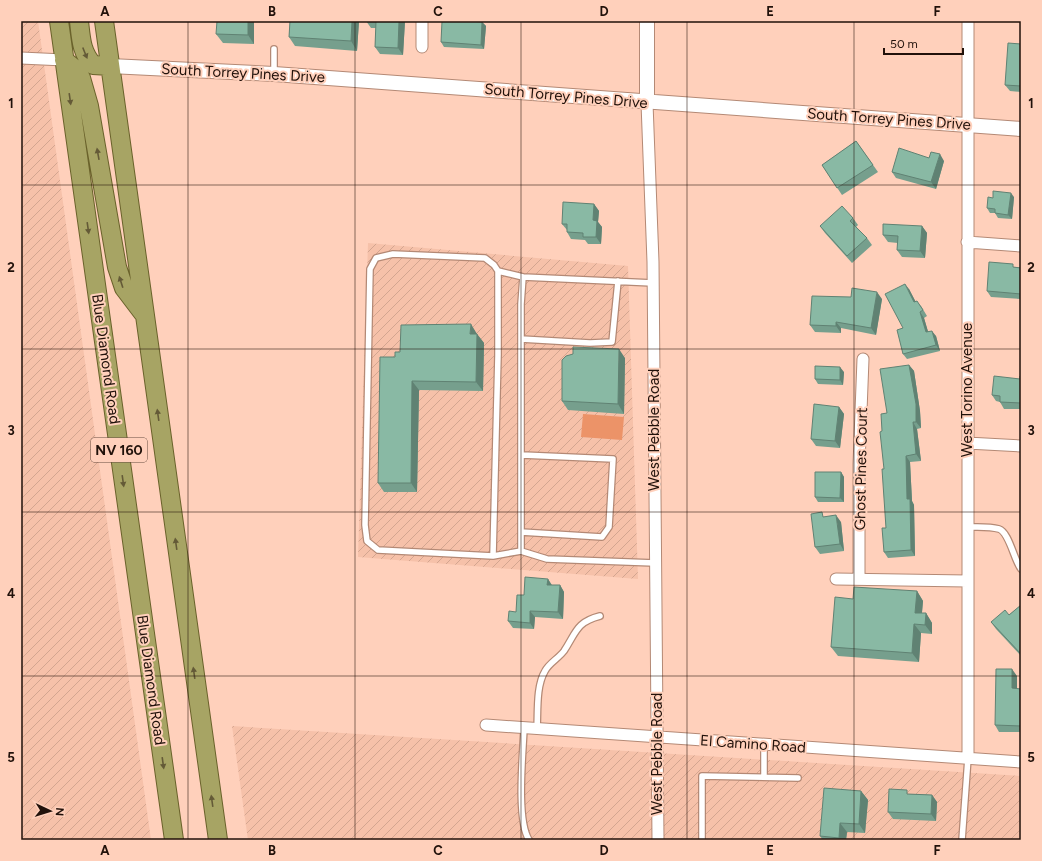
<svg xmlns="http://www.w3.org/2000/svg" width="1042" height="861" font-family="Figtree,sans-serif">
<defs>
<pattern id="industrial-furrows" width="10" height="10" patternUnits="userSpaceOnUse"><rect width="10" height="10" fill="#f6c1a9"/><path d="M-1 1l2-2M0 10L10 0M9 11l2-2" fill="none" stroke="#d3a590"/></pattern>
</defs>
<rect width="100%" height="100%" fill="#ffd0bb"/>
<path fill="url(#industrial-furrows)" d="M21,21H38L151,840H21Z
M368,243L628,266L638,579L358,557Z
M232,726L1021,776V840H248Z"/>
<path fill="#ec9368" d="M583,414L624,417L622,440L581,437Z"/>
<g fill="none" stroke-linecap="round" stroke-linejoin="round">
<g stroke="#b48975" stroke-width="8">
<path id="service" d="M274,49V73
M653,283L523,277L521,304V551L547,559L655,563
M521,339L590,343L612,342L618,281
M967,527C977,527 989,526 999,529C1009,532 1014,560 1021,569
M521,532L602,537L609,527L613,459L522,455
M521,551L493,556L378,550L367,541L365,525L370,269L376,258L393,254L485,258L494,265L498,271L523,277
M493,556L498,355V271
M524,728C523,754 516,819 529,840
M537,729C538,711 536,686 545,671C549,663 559,658 564,651C576,633 576,622 600,616
M764,777V744
M702,840V776L798,778
M962,840L968,758"/>
</g>
<g stroke="#b48975" stroke-width="13">
<path id="minor" d="M422,47V21
M21,58L64,60
M647,103L653,262L658,840
M967,242L1021,246
M967,443L1021,446
M836,579L967,581
M859,579V464L863,359
M486,725L1021,762
M968,758V21"/>
</g>
<g stroke="#b48975" stroke-width="16">
<path id="tertiary" d="M647,21V103
M110,66L274,74L1021,129"/>
</g>
<g stroke="#6a622b" stroke-width="20">
<path id="trunk" d="M59,21L174,840
M79,21C81,38 81,52 93,65L110,66
M104,21L218,840
M64,60L75,69L81,78L89,106L117,267L124,288L143,313"/>
</g>
<use href="#service" stroke="#fff" stroke-width="5.5"/>
<use href="#minor" stroke="#fff" stroke-width="11"/>
<use href="#tertiary" stroke="#fff" stroke-width="14"/>
<use href="#trunk" stroke="#a7a464" stroke-width="18"/>
</g>
<path fill="#769f8d" d="M254,21V44L223,43L216,34Z
M290,21H359L357,51L295,46L289,37Z
M366,21H405L403,55L380,54L375,47L376,28H371Z
M482,22L486,26L484,49L444,47L441,42Z
M1021,44V92L1010,91L1005,85Z
M856,141L878,172L842,195L822,165Z
M929,158L944,161L936,189L896,178L892,172Z
M1014,197L1012,219L998,218L995,213H990L987,208L993,198Z
M594,204L599,211L598,222L602,227L601,244H588L585,240L571,239L567,232V230L562,224Z
M853,218L858,225L856,227L867,238L872,245L852,263L825,233L820,226Z
M922,226L927,233L925,258L902,257L897,250L898,243L888,242L883,235Z
M1015,267L1021,268V299L991,297L987,291Z
M909,289L915,301L921,306L927,316L924,318L928,332L936,336L940,351L907,359L903,354V328Z
M882,299L876,335L841,328V333L815,332L810,325Z
M477,334L484,343L483,391L419,390L417,492H384L378,483L400,352Z
M625,358L624,414L568,410L562,401Z
M909,365L914,371L920,411L921,428L917,429L921,461L910,462L912,501L914,505L915,556L888,558L884,552L886,528L884,469L887,413Z
M844,372L843,385L818,384L815,379Z
M1021,376V409H1004L1000,402L996,401L992,395L1020,379Z
M839,407L844,414L840,448L816,446L811,439Z
M841,472L844,477V502H818L815,497Z
M841,522L844,551L820,554L815,547Z
M548,579L552,585H560L564,592L563,619L535,617L534,629L513,628L508,621L516,612L524,595Z
M917,591L923,601L922,613H926L932,623V634L921,633L919,662L838,656L831,647L853,599Z
M1021,605V656L996,629L991,622L1009,615Z
M1017,676V689H1021V732H999L995,725Z
M861,791L868,800L865,833L847,832L846,840H823L820,836Z
M910,794L932,795L937,802L936,821L893,819L888,812Z"/>
<path fill="#608273" d="M248,21H254V44L248,35Z
M352,21H359L357,51L351,41Z
M399,21H405L403,55L398,48Z
M482,22L486,26L484,49L481,45Z
M940,154L944,161L936,189L931,182Z
M1011,193L1014,197L1012,219L1008,215Z
M594,204L599,211L598,222L602,227L601,244L596,237L593,220Z
M922,226L927,233L925,258L920,251Z
M905,284L909,289L919,308L914,302Z
M877,292L882,299L876,335L871,328Z
M920,312L924,318L930,338L926,332Z
M836,322L841,328V333L836,326Z
M471,324L477,334V343L470,334Z
M932,331L936,336L940,351L936,345Z
M477,334L484,343L483,391L476,382Z
M619,349L625,358L624,414L618,404Z
M909,365L914,371L920,411L921,428L916,422Z
M840,367L844,372L843,385L840,380Z
M412,381L419,390L417,492L411,483Z
M839,407L844,414L840,448L835,441Z
M913,422L917,429L921,461L916,454Z
M906,456L910,462L912,501L914,505L915,556L911,550L907,499Z
M841,472L844,477V502L840,498Z
M836,515L841,522L844,551L840,544Z
M548,579L552,586L547,585Z
M560,585L564,592L563,619L558,612Z
M917,591L923,601L921,622L915,613Z
M530,611L535,617L534,629L530,623Z
M926,613L932,623V634L925,625Z
M914,624L921,633L919,662L912,653Z
M1012,669L1017,676V695L1012,688Z
M861,791L868,800L865,833L859,824Z
M932,795L937,802L936,821L931,814Z
M840,823L847,832L846,840H841L839,838Z"/>
<path fill="#89b9a4" stroke="#608273" d="M217,21H248V35L216,34Z
M290,21H352L351,41L289,37Z
M374,21H399L398,48L375,47L376,21Z
M442,21H470L482,22L481,45L441,42Z
M1008,43L1021,44V86L1005,85Z
M856,141L873,165L837,188L822,165Z
M899,148L929,158L931,152L940,154L931,182L892,172Z
M993,191L1011,193L1008,215L995,213V209L987,208L988,197L993,198Z
M563,202L594,204L593,220L597,221L596,237H583V233L567,232V224H562Z
M842,206L853,218L850,221L867,238L847,256L820,226Z
M883,224L922,226L920,251L897,250L898,236L883,235Z
M989,262L1013,264V267L1021,268V294L987,291Z
M905,284L914,302L917,301L923,310L920,312L926,332L932,331L936,345L903,354L897,330L903,328L885,294Z
M852,288L877,292L871,328L836,322V326L810,325L812,296L851,297Z
M471,324L470,334H477L476,382L412,381L411,483H378L380,357H395V352H400L401,325Z
M573,347L619,349L618,404L562,401V360L566,356L573,354Z
M909,365L916,404V422H913L916,454L906,456L907,499H910L911,550L884,552L882,528H886L882,469H884L880,432L882,431L881,414L887,413L880,369Z
M815,366L840,367V380L815,379Z
M994,376L1020,379V376H1021V403L1000,402V396L992,395Z
M814,404L839,407L835,441L811,439Z
M815,472H841L840,498L815,497Z
M822,512L823,517L836,515L840,544L815,547L811,514Z
M525,577L548,579L547,585H560L558,612L530,611V623L508,621L509,611L516,612L517,595H524Z
M854,587L917,591L915,613H926L925,625L914,624L912,653L831,647L835,597L853,599Z
M1021,605V654L991,622L1005,610L1009,615Z
M996,669H1012V688L1021,689V726L995,725Z
M824,788L861,791L859,824L840,823L839,838L820,836Z
M889,789L907,790V794L932,795L931,814L888,812Z"/>
<defs><path id="oneway-solid" d="M-6-.8H1V-3.2L6.5 0L1 3.2V.8H-6Z"/></defs>
<g fill="#645a37">
<use href="#oneway-solid" transform="translate(85 53) rotate(68)"/>
<use href="#oneway-solid" transform="translate(70 99) rotate(82)"/>
<use href="#oneway-solid" transform="translate(98 154) rotate(-100)"/>
<use href="#oneway-solid" transform="translate(88 228) rotate(82)"/>
<use href="#oneway-solid" transform="translate(121 282) rotate(-108)"/>
<use href="#oneway-solid" transform="translate(158 415) rotate(-98)"/>
<use href="#oneway-solid" transform="translate(123 481) rotate(82)"/>
<use href="#oneway-solid" transform="translate(176 544) rotate(-98)"/>
<use href="#oneway-solid" transform="translate(194 673) rotate(-98)"/>
<use href="#oneway-solid" transform="translate(163 763) rotate(82)"/>
<use href="#oneway-solid" transform="translate(212 801) rotate(-98)"/>
</g>
<path fill="none" stroke="#21110a" stroke-width="1" stroke-opacity="0.55" d="M188,21V840M355,21V840M521,21V840M687,21V840M854,21V840M21,185H1021M21,349H1021M21,512H1021M21,676H1021"/>
<g text-anchor="middle" stroke-width="4" stroke-linejoin="round" paint-order="stroke">
<rect fill="#ffd0bb" stroke="#644a3f" stroke-width="1" x="91" y="438" width="56" height="24" rx="3"/>
<g font-size="14" font-weight="bold" fill="#21110a">
<text x="119" y="455">NV 160</text>
</g>
<g font-size="15" fill="#21110a" stroke="#ffd0bb">
<text transform="translate(243 73) rotate(3)" y="5">South Torrey Pines Drive</text>
<text transform="translate(566 96) rotate(5)" y="5">South Torrey Pines Drive</text>
<text transform="translate(889 119) rotate(4)" y="5">South Torrey Pines Drive</text>
<text transform="translate(106 359) rotate(82)" y="5">Blue Diamond Road</text>
<text transform="translate(967 390) rotate(-90)" y="5">West Torino Avenue</text>
<text transform="translate(654 430) rotate(-90)" y="5">West Pebble Road</text>
<text transform="translate(861 469) rotate(-89)" y="5">Ghost Pines Court</text>
<text transform="translate(151 680) rotate(82)" y="5">Blue Diamond Road</text>
<text transform="translate(753 744) rotate(4)" y="5">El Camino Road</text>
<text transform="translate(657 754) rotate(-90)" y="5">West Pebble Road</text>
</g>
</g>
<rect width="1042" height="861" fill="none" stroke="#ffd0bb" stroke-width="44"/>
<g transform="translate(50 811) rotate(94)" stroke="#ffd0bb" stroke-width="3" paint-order="stroke">
<path d="M0-3L7 15L0 10L-7 15Z" fill="#21110a"/>
<text y="-6" font-size="11" font-weight="bold" text-anchor="middle" fill="#21110a">N</text>
</g>
<path d="M884 48v6h79v-6" fill="none" stroke="#21110a" stroke-width="2"/>
<text x="890" y="48" font-size="12" fill="#21110a" stroke="#ffd0bb" stroke-width="3" paint-order="stroke">50 m</text>
<rect x="22" y="22" width="998" height="817" fill="none" stroke="#21110a" stroke-width="1.5"/>
<g font-size="13" text-anchor="middle" font-weight="bold" fill="#21110a">
<text x="105" y="16">A</text>
<text x="272" y="16">B</text>
<text x="438" y="16">C</text>
<text x="604" y="16">D</text>
<text x="770" y="16">E</text>
<text x="937" y="16">F</text>
<text x="11" y="108">1</text>
<text x="1031" y="108">1</text>
<text x="11" y="272">2</text>
<text x="1031" y="272">2</text>
<text x="11" y="435">3</text>
<text x="1031" y="435">3</text>
<text x="11" y="598">4</text>
<text x="1031" y="598">4</text>
<text x="11" y="762">5</text>
<text x="1031" y="762">5</text>
<text x="105" y="855">A</text>
<text x="272" y="855">B</text>
<text x="438" y="855">C</text>
<text x="604" y="855">D</text>
<text x="770" y="855">E</text>
<text x="937" y="855">F</text>
</g>
</svg>
